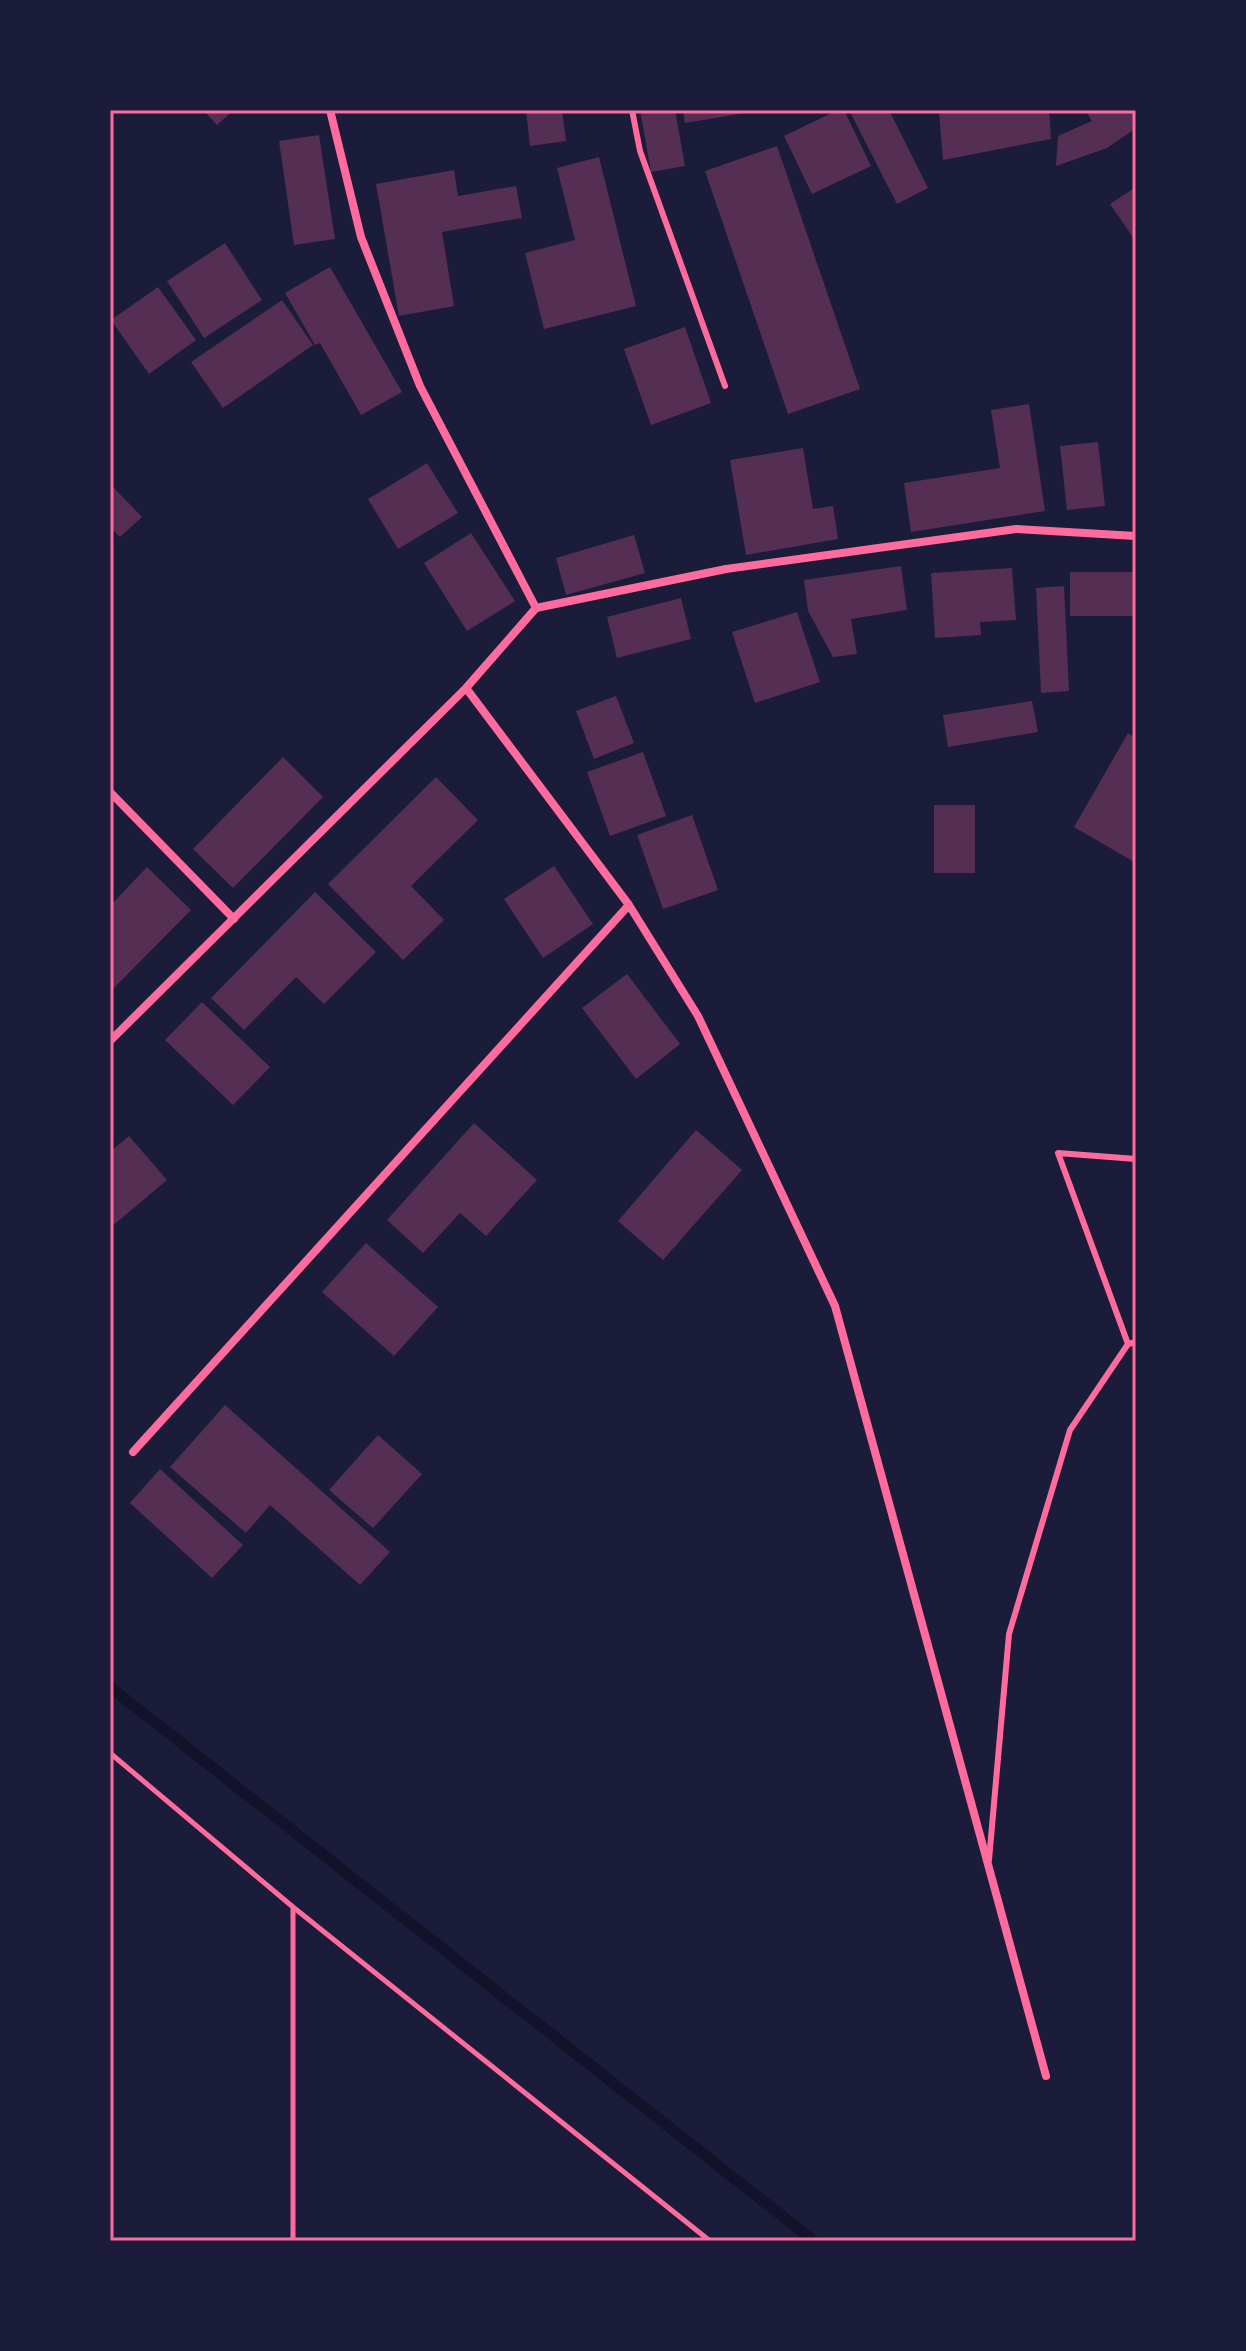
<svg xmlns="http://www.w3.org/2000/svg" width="1246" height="2351" font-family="'Fira Sans Condensed',sans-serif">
<rect width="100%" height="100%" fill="#1b1b3a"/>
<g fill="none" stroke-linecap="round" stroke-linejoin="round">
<path stroke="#12122b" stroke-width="11" d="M110,1687L814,2241"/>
</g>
<path fill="#542f53" d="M203,110H234L217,125Z
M526,110H562L566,141L530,146Z
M640,110H675L685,166L651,172Z
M683,110H751V112L685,123Z
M838,110H844L871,166L812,194L784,136Z
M849,110H889L928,188L897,204Z
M987,110H1049L1051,139L943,160L939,113Z
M1085,110H1136V128L1107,148L1056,166L1058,136L1092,121Z
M319,135L335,239L294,245L279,141Z
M777,146L860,389L788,414L705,171Z
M599,157L636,306L544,329L525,253L575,240L557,168Z
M454,170L458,196L516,186L522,218L442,232L454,306L399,316L376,184Z
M1136,187V242L1110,204Z
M225,243L262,300L204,338L167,281Z
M330,267L402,392L361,415L320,343L315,345L285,293Z
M158,287L196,340L149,374L111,320Z
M282,300L313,345L223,408L191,362Z
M685,327L711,403L651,425L624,349Z
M1029,404L1045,511L911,532L904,483L1000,468L991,410Z
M1098,442L1105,506L1067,510L1060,446Z
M803,448L813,509L833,506L838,539L746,555L730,460Z
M427,463L458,513L398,549L368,499Z
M110,484L142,517L120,537L110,527Z
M471,533L515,601L467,631L424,563Z
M634,535L645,573L566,595L556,558Z
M901,566L907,610L851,619L857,654L833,657L808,611L804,580Z
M1012,568L1016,620L980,622L981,635L935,638L931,573Z
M1070,572H1136V616H1070Z
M1064,586L1069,691L1041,693L1036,588Z
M681,598L691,639L617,658L607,617Z
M797,612L820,682L755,703L732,632Z
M616,696L634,743L594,759L576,711Z
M1032,701L1038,732L948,747L943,715Z
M1128,733L1136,738V863L1074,827Z
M643,752L666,816L610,836L587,772Z
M283,757L323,797L233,888L193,849Z
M436,777L478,820L411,886L444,920L403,960L328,884Z
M934,805H975V873H934Z
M692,815L718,890L663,909L637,835Z
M554,866L593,924L543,958L504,899Z
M147,867L191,910L110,992V906Z
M315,892L376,952L324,1004L296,977L244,1030L211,998Z
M627,974L680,1044L636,1079L582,1008Z
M202,1002L270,1067L233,1105L165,1040Z
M474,1123L537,1180L486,1236L460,1213L423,1253L387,1220Z
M696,1130L742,1170L663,1260L618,1221Z
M129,1136L167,1180L110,1228V1152Z
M366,1243L438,1307L394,1356L322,1292Z
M225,1405L390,1552L360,1585L270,1505L246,1533L170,1467Z
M378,1435L422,1474L373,1528L329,1490Z
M160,1469L243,1545L212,1578L130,1503Z"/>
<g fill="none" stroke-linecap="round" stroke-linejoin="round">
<path stroke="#ff6b9d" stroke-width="5" d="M110,1753L293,1907L710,2241
M293,1908V2241"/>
<path stroke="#ff6b9d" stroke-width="6" d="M632,110L640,151L725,386
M1128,1344L1058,1153L1136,1159
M989,1860L1009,1634L1070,1430L1128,1344L1136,1342"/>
<path stroke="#ff6b9d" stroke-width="8" d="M330,110L361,237L420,386L536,608
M466,688L629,905L698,1016L835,1306L1046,2076
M110,792L234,919
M110,1041L466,688L536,608L726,569L1016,529L1136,536
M133,1452L629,905"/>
</g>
<rect width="1246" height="2351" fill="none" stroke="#1b1b3a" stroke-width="224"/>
<rect x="112" y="112" width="1022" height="2127" fill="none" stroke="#ff6b9d" stroke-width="3"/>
</svg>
